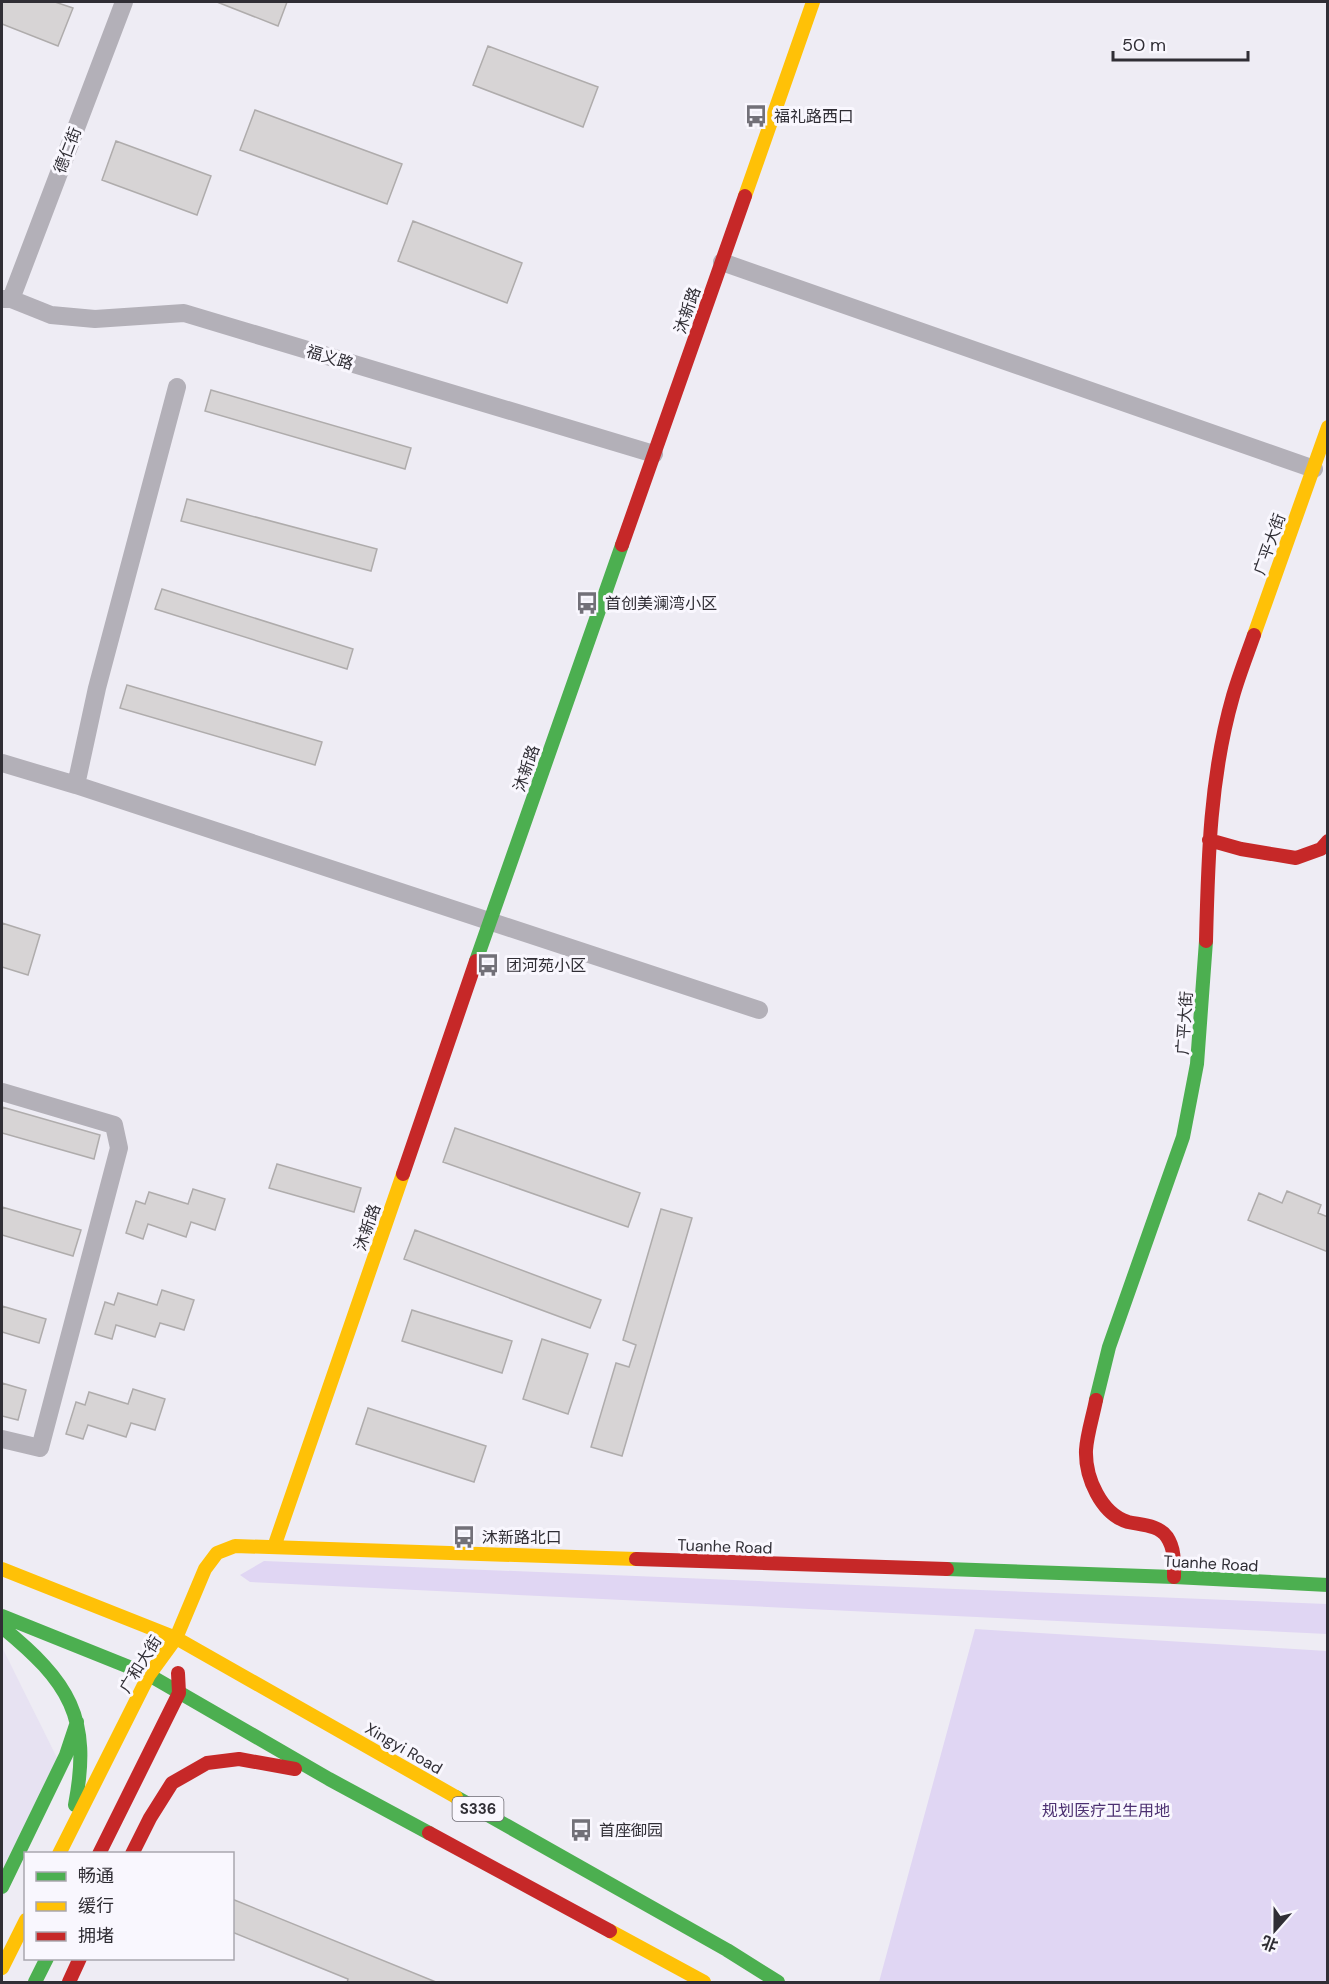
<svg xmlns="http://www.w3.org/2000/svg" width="1329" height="1984" font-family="'DM Sans','Noto Sans SC',sans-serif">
<rect width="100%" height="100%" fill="#eeecf4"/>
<path fill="#e7e2f2" d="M2,1647L63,1770L2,1900Z"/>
<path fill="#e0d6f3" d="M264,1561L1327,1604V1634L250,1582L240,1575Z
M975,1629L1327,1651V1982H879Z"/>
<path fill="#d7d4d5" stroke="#afacac" stroke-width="1.5" d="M2,2H55L73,8L58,46L2,24Z
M217,2H287L278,26Z
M488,46L598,87L583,127L473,85Z
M255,110L402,164L387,204L240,150Z
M116,141L211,176L197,215L102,180Z
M413,221L522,263L507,303L398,261Z
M211,390L411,448L405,469L205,411Z
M187,499L377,549L371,571L181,521Z
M162,589L353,649L347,669L155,609Z
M127,685L322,742L315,765L120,708Z
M2,923L40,935L28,975L2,967Z
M2,1107L100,1135L94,1159L2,1133Z
M455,1128L640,1193L628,1227L443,1162Z
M277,1164L361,1188L354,1212L269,1188Z
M193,1189L225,1199L215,1230L191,1222L186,1237L148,1224L143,1239L126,1233L136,1201L145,1204L149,1192L188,1204Z
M1287,1191L1321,1205L1318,1213L1328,1217V1252L1248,1220L1259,1193L1282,1203Z
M2,1207L81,1230L73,1256L2,1235Z
M661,1209L692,1218L622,1456L591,1447L616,1363L629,1367L636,1345L623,1340Z
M415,1230L601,1300L590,1328L404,1259Z
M162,1290L194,1300L184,1330L160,1323L155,1337L116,1325L112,1339L95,1334L105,1302L114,1305L118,1293L157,1305Z
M2,1306L46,1319L39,1343L2,1332Z
M412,1310L512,1341L502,1373L402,1341Z
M542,1339L588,1354L568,1414L523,1399Z
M2,1383L26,1390L18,1420L2,1416Z
M133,1389L165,1399L155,1430L131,1423L126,1437L88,1425L83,1439L66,1434L76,1402L85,1405L89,1392L128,1404Z
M368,1408L486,1446L474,1482L356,1444Z
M232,1899L436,1982V1983H347L348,1979L232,1932Z"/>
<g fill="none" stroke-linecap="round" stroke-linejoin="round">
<path stroke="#b3b0b8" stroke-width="18" d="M722,262L1314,469
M2,299H11L51,315L95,319L184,313L654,454
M11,299L124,2
M2,763L76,785L97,688L177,387
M76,785L759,1010
M2,1092L114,1125L119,1148L40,1448L2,1439"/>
<path stroke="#4caf50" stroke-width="14" d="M476,961L622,545
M1096,1400L1109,1347L1183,1137L1197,1064L1206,941
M947,1569L1174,1577L1328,1585
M2,1616L149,1675L329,1779L429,1833
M2,1627C69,1682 92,1717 75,1805
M456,1797L727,1950L778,1982
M2,1887L66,1755L77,1722
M35,1982L47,1958"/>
<path stroke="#ffc107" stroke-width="14" d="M745,196L813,2
M1254,635L1328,427
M274,1547L403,1174
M2,1569L176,1638L456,1797
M176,1638L205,1569L217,1553L235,1546L636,1559
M59,1854L149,1675L176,1638
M610,1931L704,1982
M2,1968L26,1920"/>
<path stroke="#c62828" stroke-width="14" d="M622,545L745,196
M1209,840L1241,849L1296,858L1321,849L1328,841
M1206,941C1208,858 1210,776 1233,696C1239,675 1247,655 1254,635
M403,1174L476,961
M1096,1400C1093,1416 1087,1434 1086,1450C1085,1477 1101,1514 1128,1522C1141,1525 1159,1525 1167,1537C1175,1549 1174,1563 1174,1577
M636,1559L947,1569
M429,1833L610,1931
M99,1854L179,1693L178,1673
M132,1854L150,1818L172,1783L207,1763L239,1759L295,1769
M69,1982L80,1958"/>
</g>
<defs>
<g id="bus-bare" transform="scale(1.8)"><path d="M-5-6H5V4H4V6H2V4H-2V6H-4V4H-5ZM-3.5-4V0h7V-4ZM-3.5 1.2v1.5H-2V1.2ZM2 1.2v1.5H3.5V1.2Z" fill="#727078" stroke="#f9f7fe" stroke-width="2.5" paint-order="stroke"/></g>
</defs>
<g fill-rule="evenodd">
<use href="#bus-bare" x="756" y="116"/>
<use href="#bus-bare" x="587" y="603"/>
<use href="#bus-bare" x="488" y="965"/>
<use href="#bus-bare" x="464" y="1537"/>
<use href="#bus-bare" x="581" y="1830"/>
</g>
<g text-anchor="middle" stroke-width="6" stroke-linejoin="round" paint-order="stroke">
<rect fill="#f9f7fe" stroke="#6c6a71" stroke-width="1.5" x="452.5" y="1797" width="51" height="24" rx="4.5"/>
<g font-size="15" font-weight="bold" fill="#302e35">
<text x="478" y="1814">S336</text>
</g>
<g font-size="16" fill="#302e35" stroke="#f9f7fe" text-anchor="start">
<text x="774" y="122">福礼路西口</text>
<text x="605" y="609">首创美澜湾小区</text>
<text x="506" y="971">团河苑小区</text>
<text x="482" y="1543">沐新路北口</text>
<text x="599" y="1836">首座御园</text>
</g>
<g font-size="16" fill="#302e35" stroke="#f9f7fe">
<text transform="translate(67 150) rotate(-69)" y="6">德仁街</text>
<text transform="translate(687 310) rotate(-71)" y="6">沐新路</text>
<text transform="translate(330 357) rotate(17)" y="6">福义路</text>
<text transform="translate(1269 544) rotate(-70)" y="6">广平大街</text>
<text transform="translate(526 768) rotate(-71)" y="6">沐新路</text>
<text transform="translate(1184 1023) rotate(-86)" y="6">广平大街</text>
<text transform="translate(367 1227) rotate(-71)" y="6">沐新路</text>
<text transform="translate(725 1546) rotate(2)" y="6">Tuanhe Road</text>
<text transform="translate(1211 1563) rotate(3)" y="6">Tuanhe Road</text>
<text transform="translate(140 1664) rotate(-58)" y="6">广和大街</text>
<text transform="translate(404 1748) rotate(30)" y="6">Xingyi Road</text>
</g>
<g font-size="16" fill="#4c3071" stroke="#f9f7fe">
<text x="1106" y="1816">规划医疗卫生用地</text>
</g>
</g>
<rect width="1329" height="1984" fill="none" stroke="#302e35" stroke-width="6"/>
<rect x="24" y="1852" width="210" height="108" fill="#f9f7fe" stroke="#a9a7ae" stroke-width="1.5"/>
<rect x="36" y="1872" width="30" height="9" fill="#4caf50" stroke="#a9a7ae" stroke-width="1.5"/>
<text x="78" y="1882" font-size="18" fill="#302e35">畅通</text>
<rect x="36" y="1902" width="30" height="9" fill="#ffc107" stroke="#a9a7ae" stroke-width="1.5"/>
<text x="78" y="1912" font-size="18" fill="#302e35">缓行</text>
<rect x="36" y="1932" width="30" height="9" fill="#c62828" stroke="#a9a7ae" stroke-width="1.5"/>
<text x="78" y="1942" font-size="18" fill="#302e35">拥堵</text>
<g transform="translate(1275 1930) rotate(201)" stroke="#f9f7fe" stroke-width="4.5" paint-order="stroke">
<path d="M0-4.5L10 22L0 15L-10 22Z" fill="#302e35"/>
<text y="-9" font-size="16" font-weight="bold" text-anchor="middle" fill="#302e35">北</text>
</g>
<path d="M1113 51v9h135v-9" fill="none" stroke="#302e35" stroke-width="3"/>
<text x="1122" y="51" font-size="18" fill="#302e35" stroke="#f9f7fe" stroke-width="4.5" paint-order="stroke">50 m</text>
</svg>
